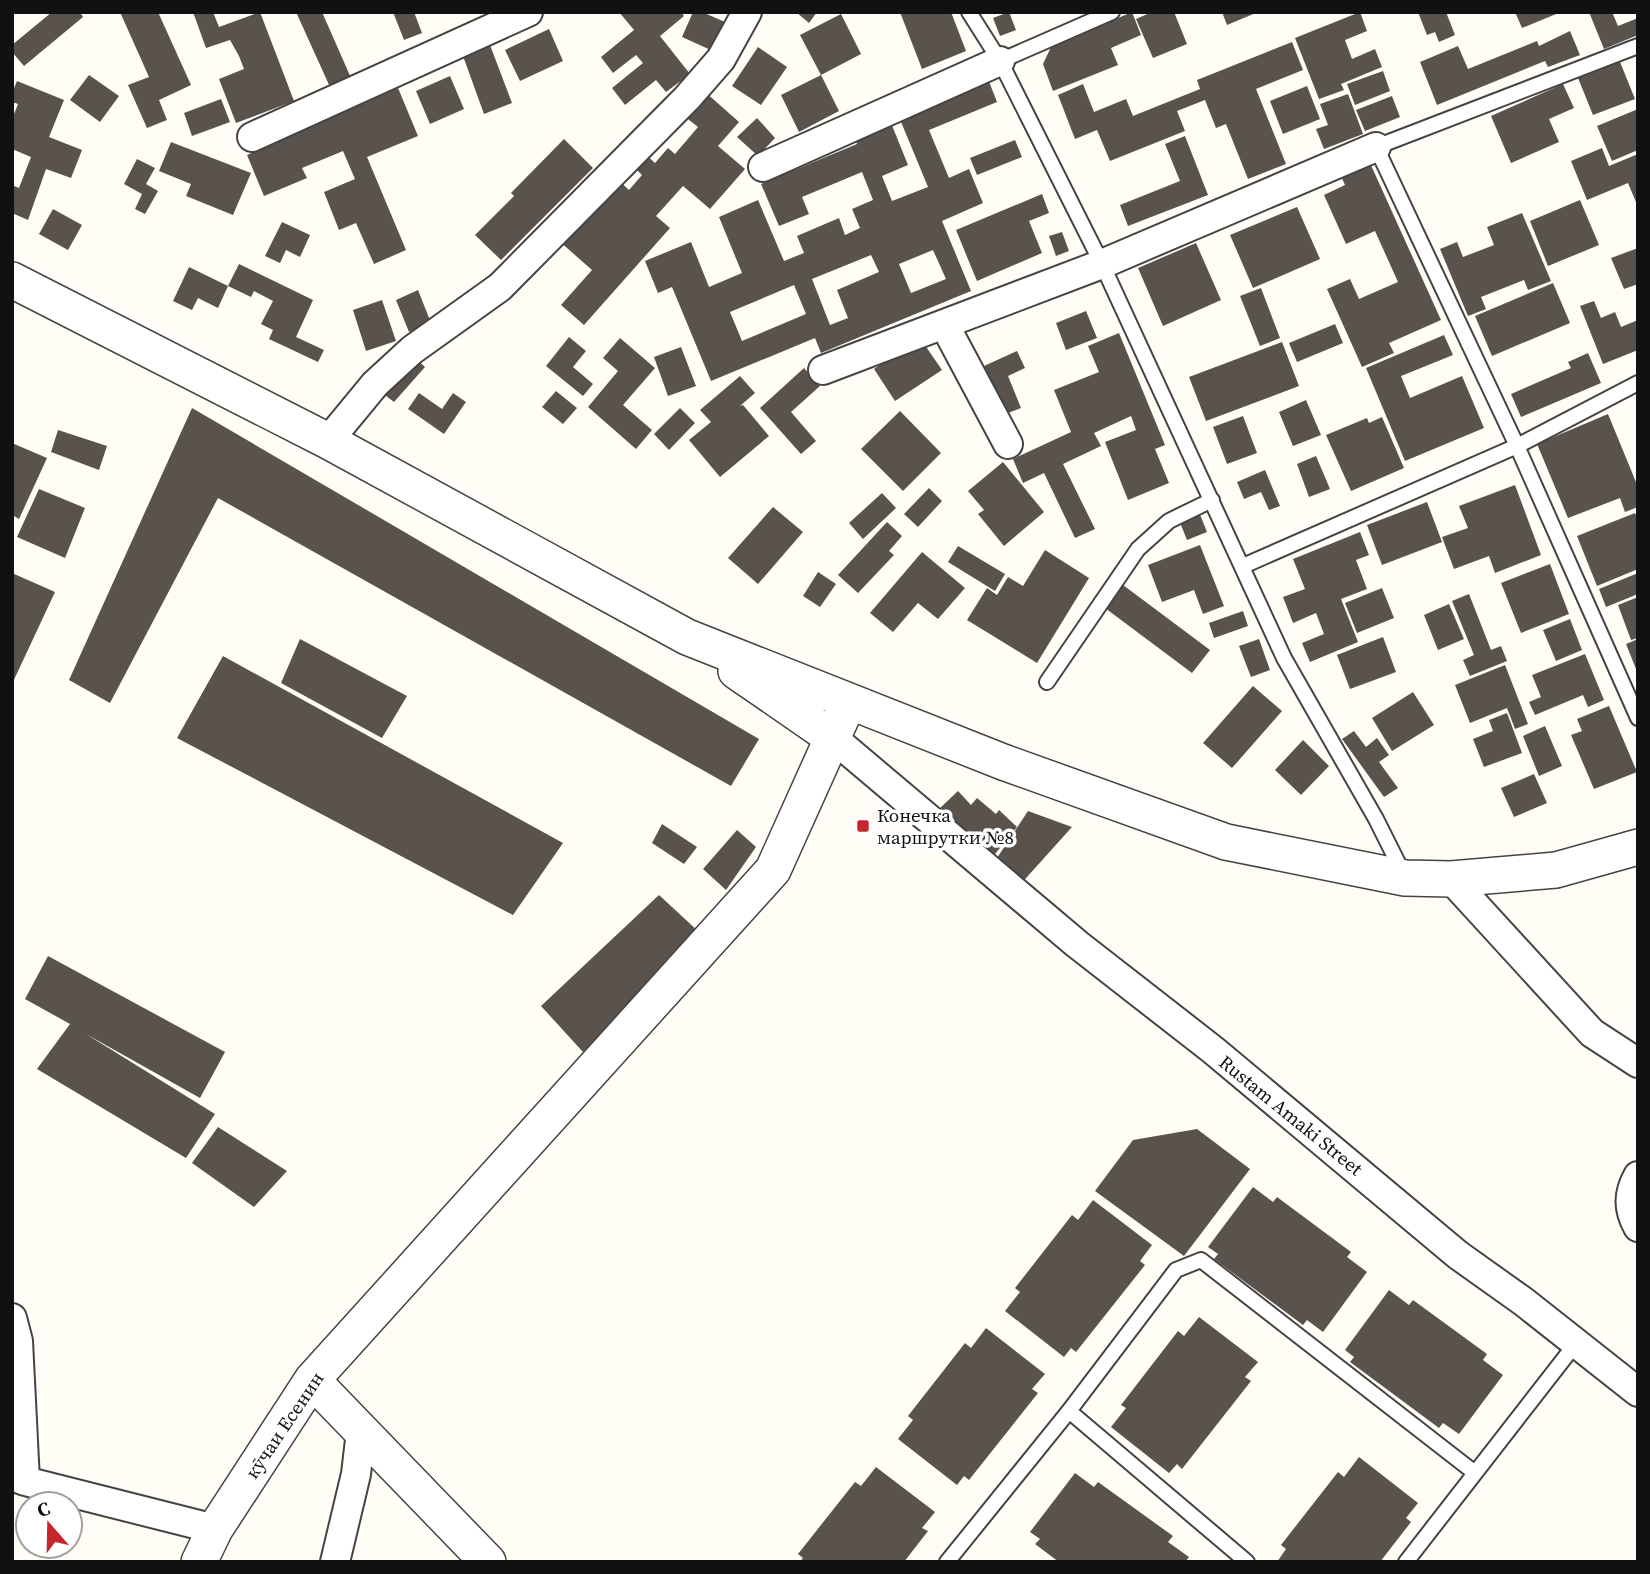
<svg xmlns="http://www.w3.org/2000/svg" width="1650" height="1574" font-family="'Source Serif 4',serif">
<rect width="100%" height="100%" fill="#fffdf5"/>
<path fill="#5a524d" fill-rule="evenodd" d="M52,12H80L83,17L24,66L12,52V45Z
M120,12H158L191,85L159,100L167,120L147,128L128,85L149,77Z
M193,12H213L219,27L260,12L294,101L236,123L219,79L244,69L239,56L230,40L206,48Z
M296,12H322L351,78L330,87Z
M393,12H414L422,33L404,40Z
M619,12H681L684,16L660,36L690,74L666,92L656,80L625,105L612,88L643,63L636,55L613,73L601,57L634,30Z
M693,12H702L725,22L713,51L682,37Z
M796,12H817L809,23Z
M900,12H951L966,51L922,69Z
M1009,12L1016,30L1000,36L993,18Z
M1132,12L1141,35L1111,48L1118,65L1053,91L1043,64L1051,47Z
M1152,12H1174L1187,44L1153,58L1136,19Z
M1222,12H1258L1227,25Z
M1360,12L1367,31L1345,40L1352,59L1375,49L1382,67L1341,84L1344,90L1319,99L1295,38Z
M1418,12H1446L1455,35L1439,42L1435,32L1427,35Z
M1515,12H1561L1522,28Z
M1589,12H1612L1618,26L1638,18V35L1604,49Z
M841,14L861,54L821,75L800,35Z
M549,29L563,61L520,81L505,50Z
M1570,31L1580,55L1548,67L1545,61L1437,105L1420,62L1458,46L1468,69L1537,41L1539,46Z
M1292,42L1303,70L1256,89L1286,164L1248,179L1226,124L1216,128L1205,100L1177,111L1185,131L1110,161L1097,130L1075,139L1058,95L1083,84L1094,112L1126,99L1133,116L1200,89L1197,80Z
M490,45L512,103L484,114L463,56Z
M758,47L787,67L761,105L732,86Z
M1620,62L1635,99L1593,115L1578,78Z
M1383,71L1390,91L1355,105L1347,84Z
M89,75L119,96L100,122L70,100Z
M821,75L839,111L799,132L781,95Z
M450,76L464,109L430,124L416,91Z
M988,79L997,102L929,130L949,178L969,169L983,203L942,221L971,291L821,353L815,338L711,381L672,287L658,293L645,261L691,242L709,287L742,273L719,217L758,200L784,261L804,253L797,236L839,218L845,235L860,228L852,209L873,200L862,172L802,197L809,214L779,226L761,184L857,144L855,138L891,123L908,165L882,176L892,201L928,187L899,117ZM933,250L946,279L911,293L899,264ZM871,255L879,272L837,290L848,318L830,325L812,279ZM794,285L806,314L742,341L730,312Z
M17,81L64,100L49,137L82,150L71,178L46,169L28,220L12,213V185L19,188L31,157L12,149V119L18,104L12,102V93Z
M1563,84L1574,108L1549,119L1559,142L1511,163L1491,116Z
M1307,86L1320,119L1283,134L1270,101Z
M398,88L418,136L367,157L406,250L374,264L356,223L339,230L324,192L355,179L343,151L302,168L307,178L264,196L247,155Z
M704,91L739,122L718,146L745,169L710,209L683,186L656,216L670,228L584,325L561,305L592,270L558,240L616,178L629,190L642,175L631,164L642,151L655,163L668,148L675,154L698,127L683,115Z
M1348,94L1363,134L1324,149L1316,129L1328,125L1320,104Z
M1392,96L1400,117L1365,131L1356,110Z
M221,99L230,122L192,136L184,113Z
M1638,109V150L1612,161L1597,126Z
M757,118L775,138L758,156L737,137Z
M1185,136L1208,195L1128,226L1120,205L1180,181L1165,144Z
M564,139L593,168L501,260L475,235L514,196L511,193Z
M1015,140L1022,157L977,175L970,158Z
M171,142L251,173L233,215L186,196L191,184L159,171Z
M1602,148L1609,166L1638,154V207L1628,183L1587,200L1571,161Z
M137,159L155,168L146,184L158,191L145,214L135,209L142,194L124,184Z
M1370,163L1441,320L1389,343L1394,353L1362,367L1327,289L1350,279L1359,299L1398,282L1375,231L1346,244L1324,195L1345,185L1341,176Z
M1042,194L1049,213L1029,221L1042,253L977,281L956,230Z
M1580,200L1599,245L1548,266L1530,221Z
M1297,207L1320,259L1253,288L1230,235Z
M53,209L82,225L68,250L39,234Z
M1522,213L1551,281L1528,290L1524,280L1481,297L1486,309L1468,316L1440,249L1457,242L1463,257L1494,245L1487,227Z
M282,222L310,235L300,257L286,250L280,263L265,256Z
M1062,232L1069,251L1056,256L1049,236Z
M1196,243L1221,300L1163,326L1138,268Z
M1638,248V284L1624,289L1611,258Z
M239,264L313,300L296,337L324,350L318,362L269,339L273,330L261,324L273,301L254,291L251,297L228,286L218,308L198,298L192,310L173,301L189,267L228,286Z
M1553,283L1570,323L1492,356L1475,316Z
M1261,288L1280,338L1260,346L1240,296Z
M418,290L431,323L409,332L396,300Z
M382,300L396,341L366,351L353,310Z
M1594,301L1601,318L1615,312L1621,327L1638,320V350L1603,364L1580,306Z
M1086,311L1097,338L1066,350L1056,323Z
M1335,324L1343,343L1297,362L1289,343Z
M1119,333L1165,445L1155,449L1169,483L1128,500L1105,442L1136,430L1131,416L1094,433L1101,446L1063,464L1095,529L1075,538L1044,473L1023,483L1013,459L1071,432L1054,390L1099,372L1088,346Z
M1444,335L1453,355L1401,376L1410,398L1462,376L1484,428L1405,461L1366,368Z
M569,337L586,351L573,367L593,384L583,396L546,366Z
M620,338L655,368L623,405L652,430L636,449L588,407L618,371L603,358Z
M920,338L942,370L895,401L874,369Z
M1282,342L1299,386L1206,421L1189,377Z
M681,347L696,386L668,396L654,357Z
M1017,351L1025,368L1008,376L1021,408L1005,414L984,366Z
M1588,353L1601,383L1521,417L1511,394L1571,368L1568,362Z
M413,356L425,367L394,402L381,392Z
M804,368L820,386L791,412L816,441L801,454L760,408Z
M740,376L755,393L740,406L743,405L769,436L720,477L689,440L711,422L700,410Z
M556,391L577,408L563,424L542,407Z
M419,393L442,409L453,393L466,402L444,434L408,409Z
M1306,400L1321,435L1293,446L1279,412Z
M192,408L759,739L731,786L218,498L110,703L69,680Z
M680,408L695,423L669,450L654,434Z
M900,411L941,453L903,491L861,449Z
M1608,414L1638,487V507L1625,512L1620,498L1568,518L1537,444Z
M1243,416L1257,453L1227,464L1213,427Z
M1382,417L1404,468L1351,491L1326,435L1367,418L1369,423Z
M58,430L107,446L99,470L51,452Z
M12,443L47,458L19,519L12,515Z
M1316,456L1330,489L1309,497L1297,464Z
M1003,462L1044,512L1004,546L978,514L984,510L968,491Z
M1265,470L1280,506L1269,510L1261,492L1244,499L1237,482Z
M1515,485L1541,555L1495,573L1489,556L1454,569L1442,537L1468,528L1459,506Z
M929,488L942,501L918,527L904,514Z
M39,489L85,508L65,558L17,537Z
M882,493L896,508L863,539L849,523Z
M1427,502L1442,542L1382,565L1367,525Z
M773,507L803,532L758,584L728,558Z
M1199,512L1207,532L1187,540L1179,520Z
M1635,513L1638,520V569L1597,586L1577,536Z
M887,522L902,536L889,551L894,555L858,593L838,575Z
M1360,532L1369,555L1356,560L1367,589L1341,599L1358,642L1310,662L1302,643L1324,634L1316,613L1293,623L1283,597L1305,589L1293,559Z
M1200,545L1224,606L1203,614L1194,590L1162,602L1148,565Z
M958,546L1005,574L995,591L948,562Z
M1045,550L1089,578L1037,663L967,620L987,588L997,595L1008,577L1023,586Z
M922,552L965,588L938,619L918,603L893,632L870,613Z
M1550,564L1569,614L1521,633L1501,583Z
M818,572L836,584L820,607L803,596Z
M12,573L55,592L12,684Z
M1638,573V594L1606,607L1599,589Z
M1119,582L1210,650L1192,673L1101,605Z
M1382,588L1394,618L1357,633L1345,603Z
M1469,594L1491,650L1501,646L1507,661L1470,676L1463,660L1474,655L1452,601Z
M1638,597V638L1631,640L1618,605Z
M1449,604L1464,639L1438,650L1424,615Z
M1243,611L1248,626L1214,638L1209,623Z
M1570,619L1582,650L1556,661L1543,630Z
M1383,637L1396,672L1350,689L1337,655Z
M300,639L407,696L382,738L281,683Z
M1259,639L1270,670L1251,677L1239,646Z
M1638,639V674L1626,644Z
M1585,654L1604,700L1588,707L1583,695L1535,715L1529,702L1541,697L1532,675Z
M223,656L563,843L513,915L177,738Z
M1505,665L1528,724L1515,729L1507,708L1470,723L1455,685Z
M1253,686L1282,711L1232,768L1203,743Z
M1413,692L1434,725L1392,751L1372,718Z
M1609,706L1637,772L1594,789L1571,735L1582,731L1577,719Z
M1507,713L1522,753L1484,767L1473,739L1493,731L1489,720Z
M1545,726L1562,766L1539,776L1523,736Z
M1354,731L1366,747L1377,738L1389,755L1379,762L1398,788L1384,797L1342,739Z
M1303,740L1329,766L1301,795L1275,770Z
M1534,774L1547,803L1514,817L1501,788Z
M958,791L971,805L977,798L996,814L999,810L1017,827L991,859L938,810Z
M1028,811L1072,827L1018,887L995,861Z
M662,824L697,847L684,864L652,843Z
M737,830L756,847L726,890L703,869Z
M659,895L699,932L583,1052L541,1006Z
M48,956L225,1052L200,1098L86,1034L215,1114L186,1158L37,1069L70,1024L25,999Z
M218,1127L287,1171L254,1207L192,1163Z
M1197,1129L1250,1169L1184,1256L1095,1191L1133,1140Z
M1253,1187L1273,1202L1277,1197L1351,1252L1347,1257L1367,1272L1323,1332L1307,1320L1303,1325L1214,1259L1218,1254L1208,1247Z
M1093,1200L1152,1245L1140,1261L1145,1265L1076,1352L1071,1348L1064,1357L1005,1311L1020,1292L1015,1288L1072,1215L1078,1220Z
M1389,1290L1409,1305L1413,1300L1487,1354L1483,1360L1503,1375L1459,1434L1443,1423L1439,1428L1350,1362L1354,1357L1345,1350Z
M1199,1317L1258,1362L1245,1377L1251,1381L1182,1469L1177,1464L1169,1473L1111,1427L1126,1408L1121,1405L1178,1331L1184,1336Z
M986,1328L1045,1374L1032,1389L1038,1393L969,1480L964,1476L957,1485L898,1439L913,1420L908,1416L965,1343L971,1348Z
M1359,1457L1418,1503L1406,1518L1411,1522L1380,1562H1277L1286,1549L1281,1545L1338,1472L1344,1477Z
M876,1467L935,1512L922,1528L928,1531L904,1562H800L803,1558L798,1554L855,1482L861,1486Z
M1075,1473L1094,1487L1098,1482L1173,1536L1168,1542L1189,1557L1185,1562H1059L1035,1544L1040,1539L1030,1532Z"/>
<g fill="none" stroke-linecap="round" stroke-linejoin="round">
<g stroke="#444" stroke-width="18">
<path id="service" d="M969,12L1000,61L1102,264L1284,658L1376,819L1403,873
M1638,46L1376,147L1517,446L1638,718
M1000,61L1112,12
M1243,566L1517,446L1638,383
M1047,682L1138,549L1169,521L1212,500
M1069,1411L1247,1562
M947,1562L1069,1411L1176,1270L1201,1260L1475,1473
M1406,1562L1577,1342"/>
</g>
<g stroke="#444" stroke-width="32">
<path id="minor" d="M252,137L528,12
M763,167L1000,61
M944,324L1008,444
M823,370L1102,264L1376,147
M328,441L375,384L412,350L500,287L687,98L721,59L747,12
M833,738L1077,944L1213,1050L1458,1255L1524,1302L1638,1392
M1451,879L1592,1033L1638,1063
M1638,1176C1628,1194 1628,1209 1638,1227
M12,1318L18,1341L25,1481L12,1476
M25,1481L215,1529
M335,1562L356,1474L361,1431"/>
</g>
<g stroke="#444" stroke-width="38">
<path id="tertiary" d="M12,280L328,441L687,637L1003,762L1226,842L1405,878L1451,879L1556,870L1638,847
M736,671L833,738
M312,1380L488,1562
M199,1562L215,1529L312,1380L773,870L849,701"/>
</g>
<use href="#service" stroke="#fff" stroke-width="14"/>
<use href="#minor" stroke="#fff" stroke-width="28"/>
<use href="#tertiary" stroke="#fff" stroke-width="35"/>
</g>
<rect fill="#c4262e" stroke="#fff" stroke-width="2.5" x="856" y="819" width="14" height="14" rx="3.5"/>
<g text-anchor="middle" stroke-width="7" stroke-linejoin="round" paint-order="stroke">
<g font-size="19" fill="#111" stroke="#fff" text-anchor="start">
<text x="877" y="822">Конечка<tspan x="877" dy="22">маршрутки №8</tspan></text>
</g>
<g font-size="19" fill="#111" stroke="#fff">
<text transform="translate(1291 1115) rotate(39)" y="7">Rustam Amaki Street</text>
<text transform="translate(284 1425) rotate(-56)" y="7">кӯчаи Есенин</text>
</g>
</g>
<rect width="1650" height="1574" fill="none" stroke="#111111" stroke-width="28"/>
<g transform="translate(49 1525) rotate(340)"><circle r="33" fill="#ffffff" stroke="#a0a0a0" stroke-width="2"/>
<path d="M0-5L12 26L0 18L-12 26Z" fill="#c4262e"/>
<text y="-10" font-size="19" font-weight="bold" text-anchor="middle" fill="#111111">С</text>
</g>
</svg>
